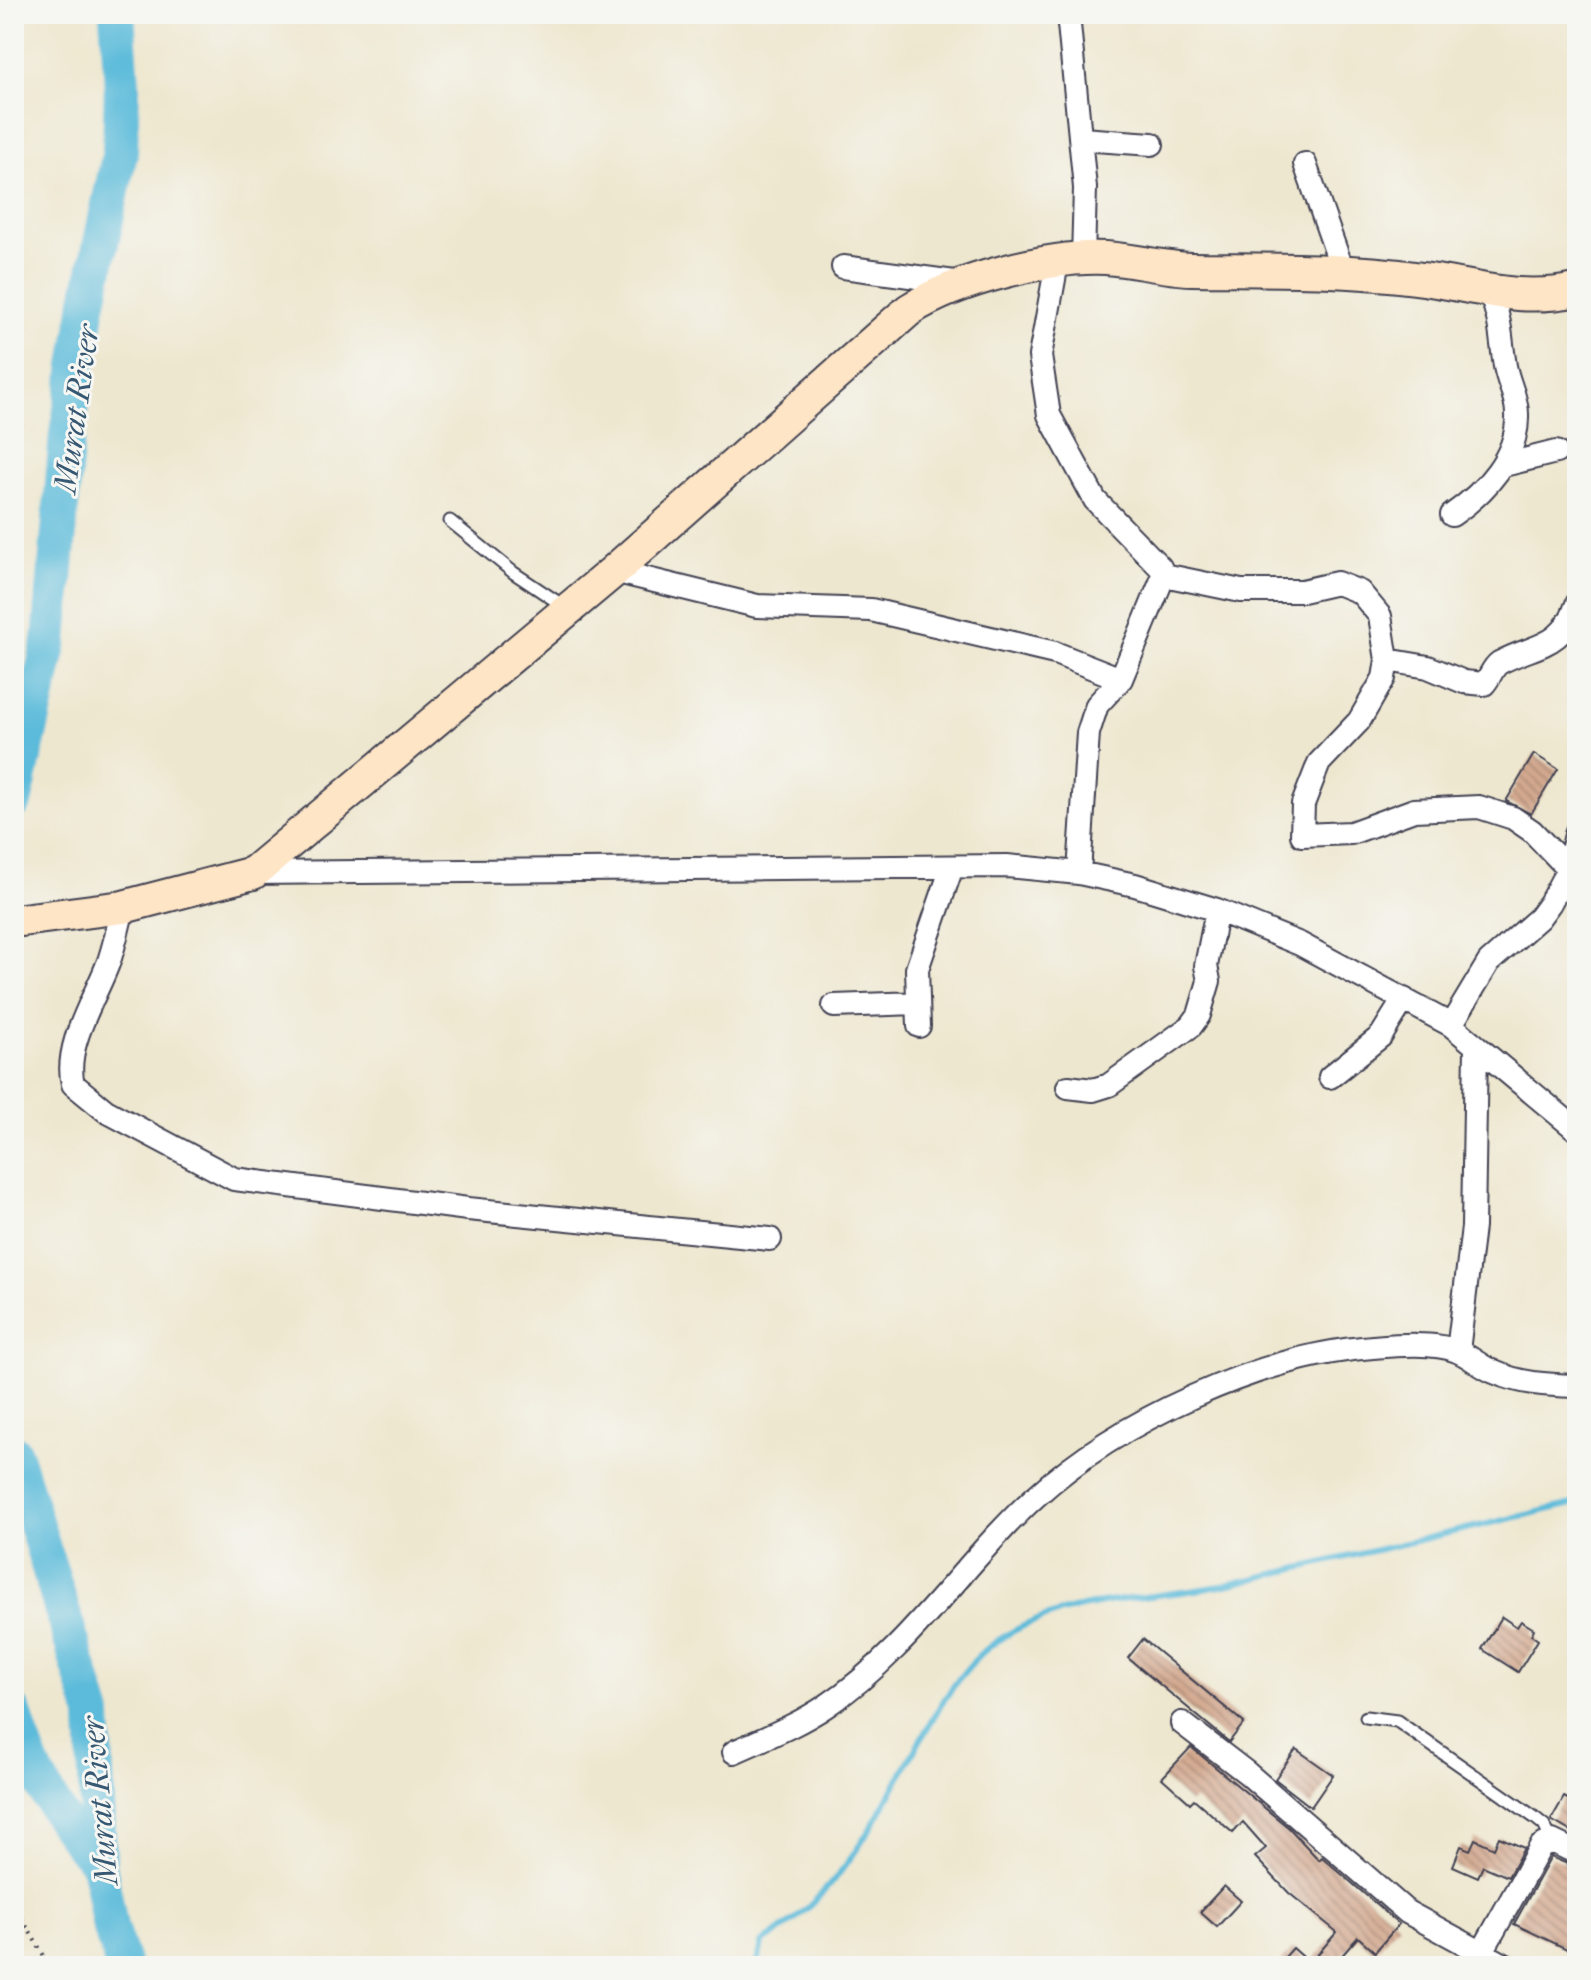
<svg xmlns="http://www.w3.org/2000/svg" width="1591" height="1980" font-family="'IM FELL French Canon',serif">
<defs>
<pattern id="building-back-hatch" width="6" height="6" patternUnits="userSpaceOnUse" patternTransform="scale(2)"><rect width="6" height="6" fill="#d3a98f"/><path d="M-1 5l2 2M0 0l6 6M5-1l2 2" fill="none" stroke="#ab8976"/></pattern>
</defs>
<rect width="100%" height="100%" fill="#f6f6f2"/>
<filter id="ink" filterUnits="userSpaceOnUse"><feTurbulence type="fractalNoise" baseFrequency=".0125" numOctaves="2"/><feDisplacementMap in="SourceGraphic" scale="16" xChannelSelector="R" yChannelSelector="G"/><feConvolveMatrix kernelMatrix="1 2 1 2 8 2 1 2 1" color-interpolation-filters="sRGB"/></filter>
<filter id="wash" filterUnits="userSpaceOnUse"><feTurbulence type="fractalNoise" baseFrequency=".006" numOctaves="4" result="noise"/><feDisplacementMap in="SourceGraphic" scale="32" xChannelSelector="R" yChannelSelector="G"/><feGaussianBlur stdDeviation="1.8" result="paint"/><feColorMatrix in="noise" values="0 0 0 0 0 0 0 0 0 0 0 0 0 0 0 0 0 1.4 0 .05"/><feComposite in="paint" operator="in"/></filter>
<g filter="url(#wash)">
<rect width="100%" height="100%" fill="#eee7cf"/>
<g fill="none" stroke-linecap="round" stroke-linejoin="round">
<path stroke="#5cbbda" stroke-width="6" d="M757,1966L762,1943C841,1893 873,1825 917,1746C934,1716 953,1681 978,1657C1042,1594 1152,1602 1235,1583C1349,1557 1463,1529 1577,1503"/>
<path stroke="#5cbbda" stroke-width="36" d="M14,802L50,641L67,434L87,310L120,152L122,85L117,14
M14,1453L94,1715L99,1865L110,1927L123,1966
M14,1713C30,1772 58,1820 99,1865"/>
</g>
<g id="blocks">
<path fill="url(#building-back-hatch)" d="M1534,754L1558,769L1531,814L1506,801Z
M1502,1617L1517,1627L1521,1621L1534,1629L1531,1635L1538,1640L1518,1672L1482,1649Z
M1143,1639L1244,1723L1229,1742L1128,1658Z
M1191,1747L1289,1828L1319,1860L1322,1857L1399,1924L1375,1952L1358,1937L1333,1966H1277L1293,1948L1310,1963L1337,1932L1289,1893L1255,1857L1266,1848L1243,1822L1233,1833L1194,1799L1190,1803L1162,1778Z
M1296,1749L1333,1775L1311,1807L1275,1779Z
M1564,1797L1577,1804V1835L1551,1820Z
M1499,1837L1524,1848L1508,1877L1483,1866L1478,1877L1453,1866L1461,1846L1470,1850L1475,1839L1494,1848Z
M1551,1857L1577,1868V1939L1571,1951L1514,1924Z
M1224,1886L1241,1901L1217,1927L1200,1912Z"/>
</g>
</g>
<g filter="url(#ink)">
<use href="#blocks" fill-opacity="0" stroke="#414051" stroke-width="2"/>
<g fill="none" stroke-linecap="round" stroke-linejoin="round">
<g stroke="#414051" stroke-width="15">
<path id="lane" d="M450,521L514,573L565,607
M1366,1717L1397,1721L1534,1817L1544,1825L1552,1841"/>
</g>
<g stroke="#414051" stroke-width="26">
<path id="street" d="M1068,14L1085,188L1083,258
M1081,139L1152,144
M1305,164L1343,271
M1057,263L1040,356L1049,415L1095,500L1160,567L1164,575L1121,679L1097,705L1088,733L1079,873
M843,267L962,283
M1504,465L1556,452
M1452,515C1484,493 1519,456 1517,414C1517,397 1508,383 1505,366C1500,336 1502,323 1490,293
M614,571L757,606L871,610L1055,653L1121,679
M1164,575L1241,591H1302L1337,583L1360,592L1380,616L1387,660L1384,678L1359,721L1319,763L1303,804L1302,835L1351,833L1414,810L1479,807L1513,818L1532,831L1577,878
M1387,660L1428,667L1464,682L1484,684C1490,678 1492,668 1499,663C1536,643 1561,650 1577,604
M253,873L1007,866L1079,873L1135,885L1217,910L1300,944L1451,1025L1577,1130
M123,907C119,925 115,943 109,961C96,997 63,1046 73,1084L106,1111L234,1179L468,1209L770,1239
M834,1006L917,1003
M1451,1025L1489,962L1539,918L1550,903L1567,871L1577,831
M919,1026L917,969L952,867
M1330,1077L1381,1036L1404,999
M1068,1087L1093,1090L1109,1085L1191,1026L1199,1015L1209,981L1206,966L1217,910
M1458,1351L1473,1227L1476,1047
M1182,1723L1247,1773L1407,1912L1506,1966
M734,1752C765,1738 798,1725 826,1706C909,1651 963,1563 1035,1497C1118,1421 1261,1355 1373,1347C1397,1345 1435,1342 1457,1351C1470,1356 1481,1367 1494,1372C1520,1384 1549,1385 1577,1386
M1482,1952L1541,1846L1552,1841L1577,1853"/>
</g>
<g stroke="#414051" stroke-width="36">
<path id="secondary" d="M14,921L123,907L253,873L614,571L909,310C955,280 1051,255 1106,258C1135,260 1162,268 1191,269C1266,270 1341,268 1415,278C1475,285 1514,303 1577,290"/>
</g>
<path stroke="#414051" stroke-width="4" stroke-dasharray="2 6" stroke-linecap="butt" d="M14,1905L50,1966"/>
<use href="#lane" stroke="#fff" stroke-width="11"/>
<use href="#street" stroke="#fff" stroke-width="22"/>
<use href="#secondary" stroke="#fee5c5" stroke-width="32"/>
</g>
</g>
<g text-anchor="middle" stroke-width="6" stroke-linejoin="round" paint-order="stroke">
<g font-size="32" font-style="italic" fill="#365873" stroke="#f6f6f2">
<text transform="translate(76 409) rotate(-82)" y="11">Murat River</text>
<text transform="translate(99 1801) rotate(-95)" y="11">Murat River</text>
</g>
</g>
<rect width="1591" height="1980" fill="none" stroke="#f6f6f2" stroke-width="48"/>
</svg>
